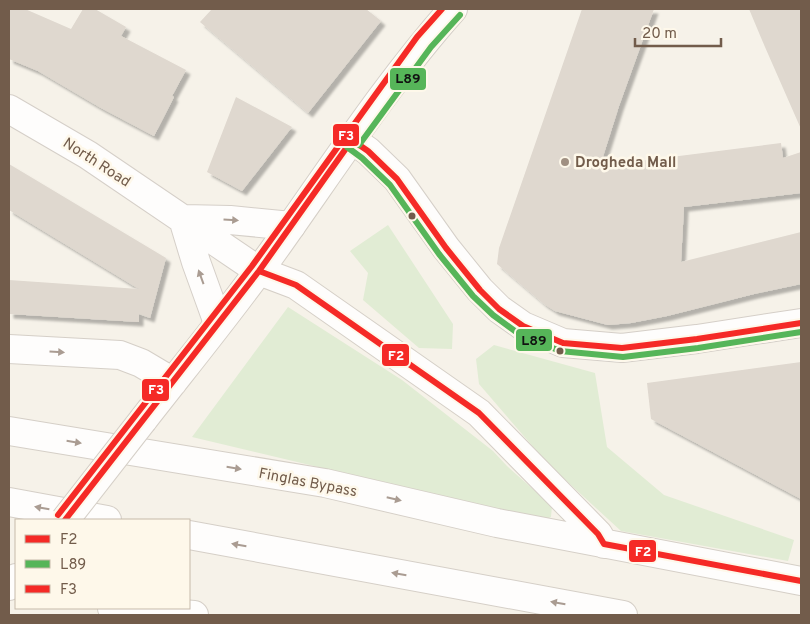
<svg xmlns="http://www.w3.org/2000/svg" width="810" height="624" font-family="Overpass,sans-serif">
<defs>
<filter id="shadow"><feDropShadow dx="4.5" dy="4.5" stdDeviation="1" flood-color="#0004"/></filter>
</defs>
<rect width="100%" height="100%" fill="#f6f2e9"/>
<path fill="#e1ecd4" d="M388,225L453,324L452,349L419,348L363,300L368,273L350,251Z
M288,307L402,380L493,451L507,466L552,506L551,517L540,522L436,495L192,437Z
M494,345L595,373L607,447L664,495L794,540L788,561L621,531L547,463L479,384L476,359Z"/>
<path fill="#dfd8cf" filter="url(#shadow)" d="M9,9H25L71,29L83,9H95L126,27L121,36L186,70L172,96L174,97L154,136L101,108L38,71L9,59Z
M212,9H366L381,21L308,113L200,22Z
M582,9H654L619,106L600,166L781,143L783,158L801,152V193L684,207L681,262L801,232V284L754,294L667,316L631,323L608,325L555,311L544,304L497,264L499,248Z
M749,9H801V129L765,47Z
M236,97L292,127L242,191L207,172Z
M9,164L166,258L150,318L139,314V322L9,314V280L139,289L9,210Z
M801,362V499L651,419L647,383Z"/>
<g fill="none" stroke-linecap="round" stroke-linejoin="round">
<g stroke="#d5cfc8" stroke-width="30">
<path id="street" d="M9,109L88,155L259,271
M352,140L368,151L397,179L446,248L480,290L499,309L523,326L563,343L622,348L697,339L801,323
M218,323L196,262L183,219L230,220L291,226"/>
</g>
<g stroke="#d5cfc7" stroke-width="30">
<path id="secondary" d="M259,271L296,285L479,413L598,534L604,544
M9,349L120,355L141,363L173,382
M143,420C189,361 236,304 279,243C335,164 389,81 453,9
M9,431L325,483L497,523L801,581
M9,502L107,520
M189,535L623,615
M9,586L16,578
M112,608L194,615"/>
</g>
<use href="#street" stroke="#fefdfc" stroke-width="28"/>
<use href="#secondary" stroke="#fefdfc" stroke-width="28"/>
<g stroke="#d5cfc7" stroke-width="30" stroke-linecap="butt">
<path id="secondary-bridge" d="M65,520L143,420"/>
</g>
<use href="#secondary-bridge" stroke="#fefdfc" stroke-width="28"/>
<g stroke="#fef8ea" stroke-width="10">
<path id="bus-1" d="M259,271L296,285L479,413L598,534L604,544L801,581
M65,520L259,271L352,140L368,151L397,179L446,248L480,290L499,309L523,326L563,343L622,348L697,339L801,323"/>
</g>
<g stroke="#fef8ea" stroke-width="10">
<path id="bus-2" d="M359,145L431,47L460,15
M347,147L362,158L390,185L439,254L473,296L493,315L519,334L560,351L623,357L698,348L801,332"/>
</g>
<g stroke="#fef8ea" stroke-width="10">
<path id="bus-3" d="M58,515L252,266L417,37L442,9"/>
</g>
<use href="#bus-1" stroke="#f52a26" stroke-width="6"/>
<use href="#bus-2" stroke="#56b559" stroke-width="6"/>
<use href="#bus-3" stroke="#f52a26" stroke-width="6"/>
</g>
<defs><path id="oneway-solid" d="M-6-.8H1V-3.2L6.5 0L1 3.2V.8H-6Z" transform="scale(1.25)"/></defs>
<g fill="#aa9c92">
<use href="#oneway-solid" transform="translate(231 220) rotate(4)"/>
<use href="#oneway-solid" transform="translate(201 277) rotate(-110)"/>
<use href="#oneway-solid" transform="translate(57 352) rotate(3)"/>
<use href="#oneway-solid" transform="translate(74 442) rotate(9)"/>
<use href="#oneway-solid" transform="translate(234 468) rotate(9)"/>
<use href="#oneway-solid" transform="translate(394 499) rotate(13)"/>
<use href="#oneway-solid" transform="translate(42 508) rotate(-170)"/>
<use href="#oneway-solid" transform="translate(239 545) rotate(-170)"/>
<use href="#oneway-solid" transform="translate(399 574) rotate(-170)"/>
<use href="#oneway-solid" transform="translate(558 603) rotate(-170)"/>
</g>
<circle fill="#a09082" stroke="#fef8ea" stroke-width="2" cx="565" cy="162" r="5"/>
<g fill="#725c4b" stroke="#fef8ea" stroke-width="2">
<circle cx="412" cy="216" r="4.5"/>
<circle cx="560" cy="351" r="4.5"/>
</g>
<g text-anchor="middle" stroke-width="5" stroke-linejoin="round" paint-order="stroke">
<g font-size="15" fill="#725c4b" stroke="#fef8ea">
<text transform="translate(97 162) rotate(33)" y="5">North Road</text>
<text transform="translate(308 482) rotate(11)" y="5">Finglas Bypass</text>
</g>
<g font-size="15" font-weight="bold" fill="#725c4b" stroke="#fef8ea" text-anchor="start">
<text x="575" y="167">Drogheda Mall</text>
</g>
</g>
<g stroke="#fef8ea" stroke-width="2">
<rect x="389" y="67" width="38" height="24" rx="5" fill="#56b559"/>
<rect x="332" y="123" width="28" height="24" rx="5" fill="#f52a26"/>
<rect x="515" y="328" width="38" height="24" rx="5" fill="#56b559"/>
<rect x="381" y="343" width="29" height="24" rx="5" fill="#f52a26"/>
<rect x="141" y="378" width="29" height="24" rx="5" fill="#f52a26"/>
<rect x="628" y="539" width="29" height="24" rx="5" fill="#f52a26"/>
</g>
<g font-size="14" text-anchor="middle" font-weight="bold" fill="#fff">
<text x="346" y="140">F3</text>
<text x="396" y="360">F2</text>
<text x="156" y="394">F3</text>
<text x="643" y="556">F2</text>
</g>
<g font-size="14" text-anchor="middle" font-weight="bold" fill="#111">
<text x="408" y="83">L89</text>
<text x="534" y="345">L89</text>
</g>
<rect width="810" height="624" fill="none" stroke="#725c4b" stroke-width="20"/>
<rect x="15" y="519" width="175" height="90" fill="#fef8ea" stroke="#c6baaa"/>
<rect x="25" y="535" width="25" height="8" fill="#f52a26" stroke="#c6baaa"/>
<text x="60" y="544" font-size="15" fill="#725c4b">F2</text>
<rect x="25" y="560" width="25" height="8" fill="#56b559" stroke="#c6baaa"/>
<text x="60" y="569" font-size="15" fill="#725c4b">L89</text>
<rect x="25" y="585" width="25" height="8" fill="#f52a26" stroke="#c6baaa"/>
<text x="60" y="594" font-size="15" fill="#725c4b">F3</text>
<path d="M635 38v8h86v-8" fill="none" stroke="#725c4b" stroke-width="2.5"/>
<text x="642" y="38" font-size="15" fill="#725c4b" stroke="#fef8ea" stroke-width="4" paint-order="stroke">20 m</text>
</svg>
